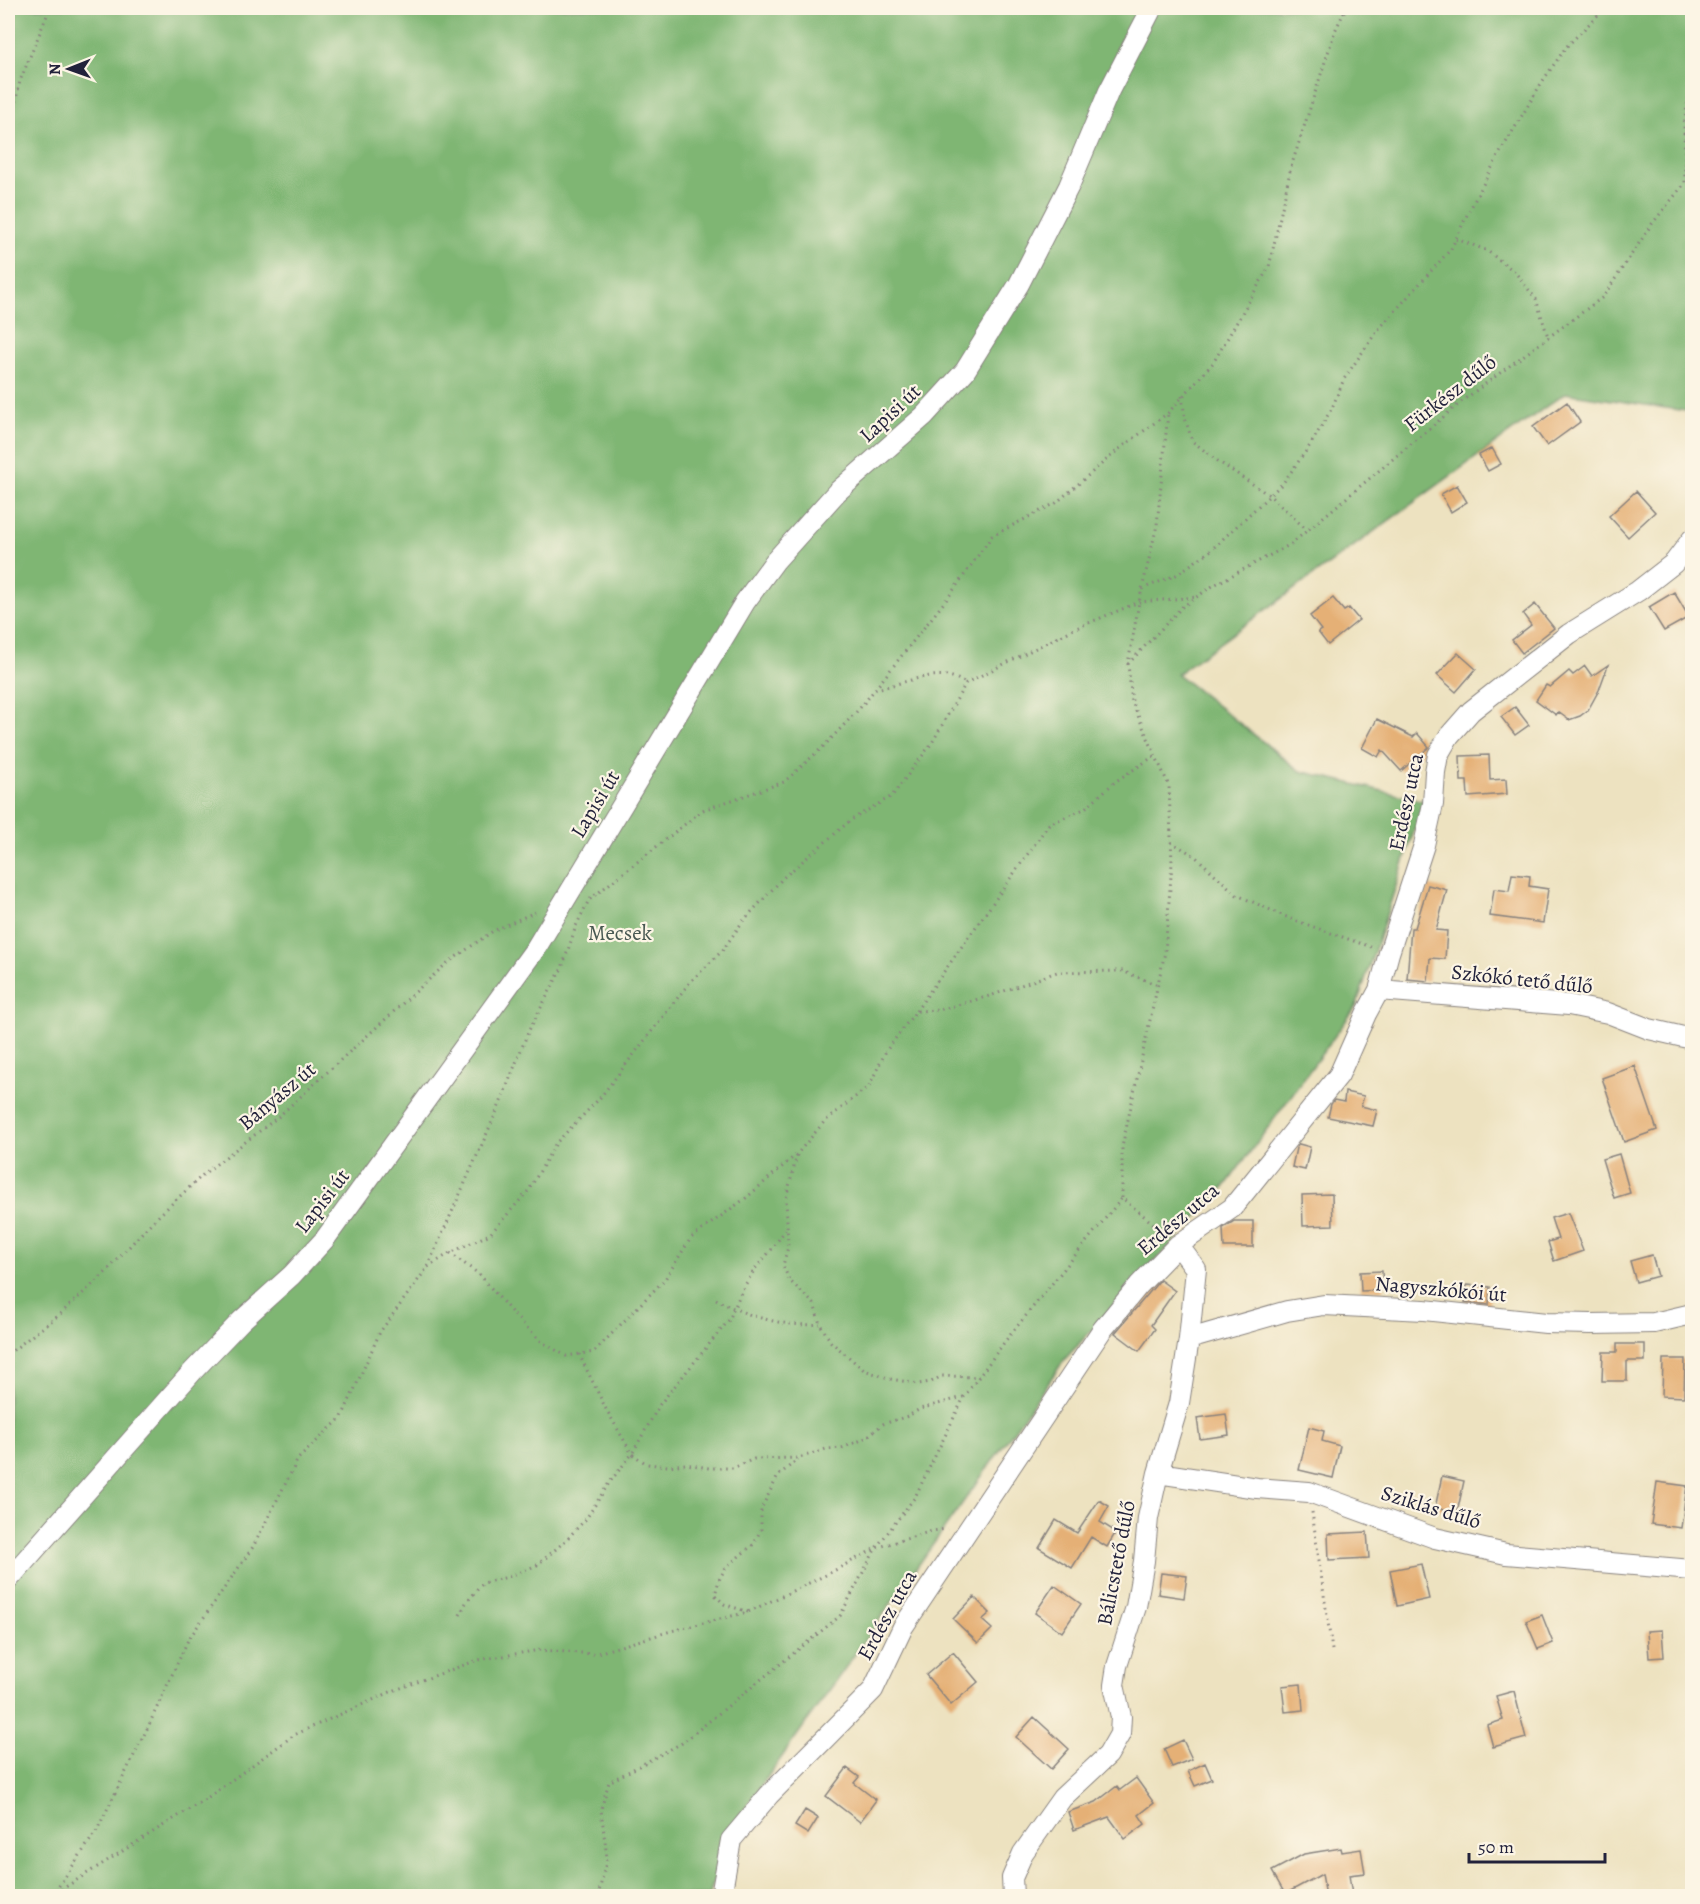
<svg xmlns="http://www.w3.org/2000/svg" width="1700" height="1904" font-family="Alegreya,serif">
<rect width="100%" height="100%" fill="#fcf5e5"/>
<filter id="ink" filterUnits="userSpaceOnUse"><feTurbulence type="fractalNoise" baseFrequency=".0167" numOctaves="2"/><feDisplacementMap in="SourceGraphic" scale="12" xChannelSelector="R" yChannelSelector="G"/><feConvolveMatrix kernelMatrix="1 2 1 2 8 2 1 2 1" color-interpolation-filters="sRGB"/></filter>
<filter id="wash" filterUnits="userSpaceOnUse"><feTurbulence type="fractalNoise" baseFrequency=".008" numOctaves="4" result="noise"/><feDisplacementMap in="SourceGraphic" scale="24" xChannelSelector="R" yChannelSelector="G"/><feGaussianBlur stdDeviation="1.35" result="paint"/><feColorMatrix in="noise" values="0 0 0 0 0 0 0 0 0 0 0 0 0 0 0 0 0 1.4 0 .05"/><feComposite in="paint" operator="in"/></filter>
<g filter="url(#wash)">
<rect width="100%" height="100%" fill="#ede2c0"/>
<path fill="#7fb673" stroke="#506c57" stroke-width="1.5" d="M8,8H1692V412L1565,393L1177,674L1300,771L1424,801L1356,1007L1226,1185L1065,1359L732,1827L709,1896H8Z"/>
<g id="blocks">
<path fill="#e5b076" d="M1567,402L1580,422L1547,446L1533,427Z
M1492,448L1501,464L1488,471L1479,455Z
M1457,485L1467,502L1451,512L1441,494Z
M1636,491L1655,512L1628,537L1609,516Z
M1674,592L1689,617L1664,631L1649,607Z
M1333,598L1344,611L1349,608L1359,620L1328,645L1318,632L1321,630L1310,616Z
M1535,604L1554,628L1522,653L1512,640L1531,625L1523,614Z
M1458,653L1476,669L1456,692L1437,675Z
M1608,665L1599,690L1588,710L1580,716L1569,720L1558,712L1556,715L1536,700L1546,685L1550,687L1569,671L1573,675L1585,666L1592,676Z
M1515,707L1529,725L1515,735L1501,717Z
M1377,719L1413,737L1417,733L1429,747L1401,771L1382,750L1378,757L1362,748Z
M1489,755L1490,780L1506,779L1507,794L1468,797L1467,781H1461L1460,756Z
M1512,874L1530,876L1529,886L1548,889L1543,923L1490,916L1494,889L1509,891Z
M1428,885L1447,890L1436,930L1447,931L1445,959L1430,958L1428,981L1407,979L1411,928H1415Z
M1635,1066L1657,1130L1624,1142L1602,1078Z
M1345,1092L1364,1096L1361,1106L1377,1110L1373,1126L1328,1117L1331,1104L1334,1100L1344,1102Z
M1299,1144L1310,1147L1305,1170L1292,1167L1296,1148Z
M1619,1154L1630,1193L1614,1198L1602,1159Z
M1332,1194L1333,1225L1303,1226L1302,1195Z
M1568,1213L1583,1251L1554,1261L1548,1242L1558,1239L1551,1218Z
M1234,1221H1253V1247H1224L1223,1228Z
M1652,1255L1658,1276L1636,1282L1630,1261Z
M1382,1271L1383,1290L1361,1291L1360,1272Z
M1160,1280L1175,1291L1151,1325L1155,1329L1139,1351L1115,1333Z
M1467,1285L1490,1287L1489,1305L1465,1302Z
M1617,1344H1645V1361H1627V1381H1602L1603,1352H1617Z
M1663,1359H1685L1684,1397L1662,1396Z
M1226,1414L1229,1435L1200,1439L1197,1418Z
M1309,1427L1324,1431L1322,1441L1340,1446L1333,1478L1299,1470Z
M1442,1476L1464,1481L1457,1513L1435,1508Z
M1657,1482L1687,1486L1681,1528L1651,1524Z
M1099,1500L1109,1506L1100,1522L1116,1532L1107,1547L1091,1537L1072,1568L1039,1548L1056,1520L1077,1533Z
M1367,1532L1369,1558L1329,1560L1328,1534Z
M1421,1564L1429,1599L1397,1606L1390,1570Z
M1161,1573L1187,1576L1184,1598L1158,1594Z
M1054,1585L1081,1604L1062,1632L1035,1613Z
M974,1597L990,1613L982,1620L992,1629L978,1643L953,1619Z
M1542,1615L1553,1643L1538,1649L1526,1621Z
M1662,1630L1664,1657L1649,1658L1647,1631Z
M953,1652L978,1682L951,1705L926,1675Z
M1301,1684L1303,1710L1285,1712L1282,1686Z
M1514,1691L1526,1738L1493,1747L1487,1725L1503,1720L1496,1696Z
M1034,1717L1069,1749L1051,1769L1016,1737Z
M1183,1740L1192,1759L1172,1767L1164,1749Z
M1205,1763L1212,1779L1195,1786L1188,1771Z
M847,1768L859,1777L854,1783L876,1800L860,1822L826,1796Z
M1136,1778L1154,1803L1139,1815L1145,1824L1125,1839L1109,1817L1074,1830L1068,1812L1096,1802L1117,1786L1120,1790Z
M805,1810L818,1818L808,1834L795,1826Z
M1341,1848L1342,1852L1361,1849L1365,1873L1349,1875L1352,1895L1326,1896L1322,1874L1285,1894L1272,1871L1304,1854Z"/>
</g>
</g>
<g filter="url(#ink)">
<use href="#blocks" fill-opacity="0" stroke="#88827e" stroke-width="1.5"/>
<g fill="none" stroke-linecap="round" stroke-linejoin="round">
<g stroke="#88827e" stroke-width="22">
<path id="minor" d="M1379,990L1569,1005L1608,1013L1649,1029L1692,1039
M1189,1339L1287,1311L1324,1305L1424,1310L1546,1323L1591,1324L1654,1323L1692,1314
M1158,1473L1257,1488L1309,1492L1435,1538L1506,1554L1692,1570
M8,1580L193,1371L241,1321L292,1275L325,1239L536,948L745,602L775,561L837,492L924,416L965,371L1019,284L1069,186L1109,91L1152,8
M721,1896L731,1840L769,1795L873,1690L903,1627L1102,1330L1139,1285L1178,1245L1232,1208L1339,1075L1366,1014L1379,990L1389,953L1424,845L1433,804L1435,772L1438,755L1449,736L1471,711L1569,634L1638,591L1674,563L1692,539
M1013,1896L1012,1878L1023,1853L1062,1798L1108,1755L1120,1734L1121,1717L1114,1685L1117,1666L1136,1607L1144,1561L1148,1518L1158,1473L1179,1403L1189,1339L1196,1269L1178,1245"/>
</g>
<path stroke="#88827e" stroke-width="3" stroke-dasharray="1.5 4.5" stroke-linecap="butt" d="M8,137L20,81L50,8
M1456,239L1486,250L1514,271L1536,299L1548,337
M1182,396L1185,418L1192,441L1219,462L1269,495L1307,530
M1142,589L1176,575L1210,551L1283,483L1311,444L1332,408L1344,379L1377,331L1451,249L1467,215L1498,156L1542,82L1566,47L1605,8
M1128,664L1182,607L1214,585L1291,544L1466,398L1603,297L1652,224L1685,183L1684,124L1691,82L1692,81
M875,689C899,685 924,673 948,676C954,677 960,680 966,683
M1171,842L1195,856L1237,895L1291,919L1371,947
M916,1011L1049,824L1084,809L1116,781L1156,755
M797,1155L786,1198L788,1247L783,1265L789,1280L814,1304L820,1324L831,1342L864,1370L891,1379L918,1384L931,1382L942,1376L979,1377
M1122,1198V1147L1165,952L1172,863L1169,786L1132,702L1128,664L1139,602L1157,525L1168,413
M450,1253L480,1275L513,1314L542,1342L566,1356L594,1352L665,1279L691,1238L746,1198L797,1154L824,1122L869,1086L886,1051L916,1011L939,1010L993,995L1057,972L1122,971L1158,985
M428,1267L450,1253L490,1234L529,1190L556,1143L599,1099L690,982L722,951L743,921L784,877L851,820L892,796L932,743L966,683L1074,629L1139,602L1197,597
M716,1299C744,1316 787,1328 820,1324
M8,1354L59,1315L105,1273L151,1223L206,1172L278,1117L446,964L493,931L535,912
M579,1354L606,1409L632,1454L647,1464L668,1466L686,1464L709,1468H733L754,1459L799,1458L826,1449L842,1448L864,1439L883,1424L908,1416L920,1409L963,1397
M1312,1512L1332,1650
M748,1612L724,1604L715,1595L719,1580L726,1567L754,1544L761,1529V1509L778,1476L798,1459
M460,1615L466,1603L483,1583L508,1577L537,1565L563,1543L586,1519L609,1483L632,1454L660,1404L729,1320L742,1290L755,1269L772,1249L788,1226
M56,1893L207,1798L294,1735L395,1690L478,1660L540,1650L594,1654L671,1631L748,1612L828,1574L876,1548L932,1531L947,1529
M52,1896L96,1832L148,1727L188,1640L253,1547L298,1459L342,1417L380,1332L427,1268L500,1104L528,1032L562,968L576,926L589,900L703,810L784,782L825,745L860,708L950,595L992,536L1056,503L1118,450L1168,413L1213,363L1269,267L1291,167L1335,31L1346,8
M598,1896L607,1858L601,1809L609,1782L682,1743L840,1616L876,1548L915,1497L964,1397L1006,1340L1122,1198L1166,1234"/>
<use href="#minor" stroke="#fff" stroke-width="20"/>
</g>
</g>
<g text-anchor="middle" stroke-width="4.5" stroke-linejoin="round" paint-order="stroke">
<g font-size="21" fill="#22223b" stroke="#fcf5e5">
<text transform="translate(1450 393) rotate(-38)" y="7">Fürkész dűlő</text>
<text transform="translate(890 413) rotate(-43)" y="7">Lapisi út</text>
<text transform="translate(1406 802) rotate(-78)" y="7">Erdész utca</text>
<text transform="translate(595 804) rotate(-59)" y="7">Lapisi út</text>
<text transform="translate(1522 979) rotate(6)" y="7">Szkókó tető dűlő</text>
<text transform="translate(277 1096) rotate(-40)" y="7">Bányász út</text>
<text transform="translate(322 1201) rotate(-52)" y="7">Lapisi út</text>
<text transform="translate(1178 1219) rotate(-40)" y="7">Erdész utca</text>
<text transform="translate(1441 1289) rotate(5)" y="7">Nagyszkókói út</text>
<text transform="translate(1431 1507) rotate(17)" y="7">Sziklás dűlő</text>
<text transform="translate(1116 1563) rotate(-79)" y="7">Bálicstető dűlő</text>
<text transform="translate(887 1615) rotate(-61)" y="7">Erdész utca</text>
</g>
<g font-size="21" fill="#485852" stroke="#fcf5e5">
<text x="620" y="940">Mecsek</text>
</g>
</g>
<rect width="1700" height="1904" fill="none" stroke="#fcf5e5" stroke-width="30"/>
<g transform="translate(69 69) rotate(269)" stroke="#fcf5e5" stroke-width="4.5" paint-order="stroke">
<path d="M0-4.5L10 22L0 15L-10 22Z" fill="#22223b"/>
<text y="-9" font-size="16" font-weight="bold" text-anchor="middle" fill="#22223b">N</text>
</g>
<path d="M1469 1853v9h136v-9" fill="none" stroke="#22223b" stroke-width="3"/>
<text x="1478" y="1853" font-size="18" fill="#22223b" stroke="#fcf5e5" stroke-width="4.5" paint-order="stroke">50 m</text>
</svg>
